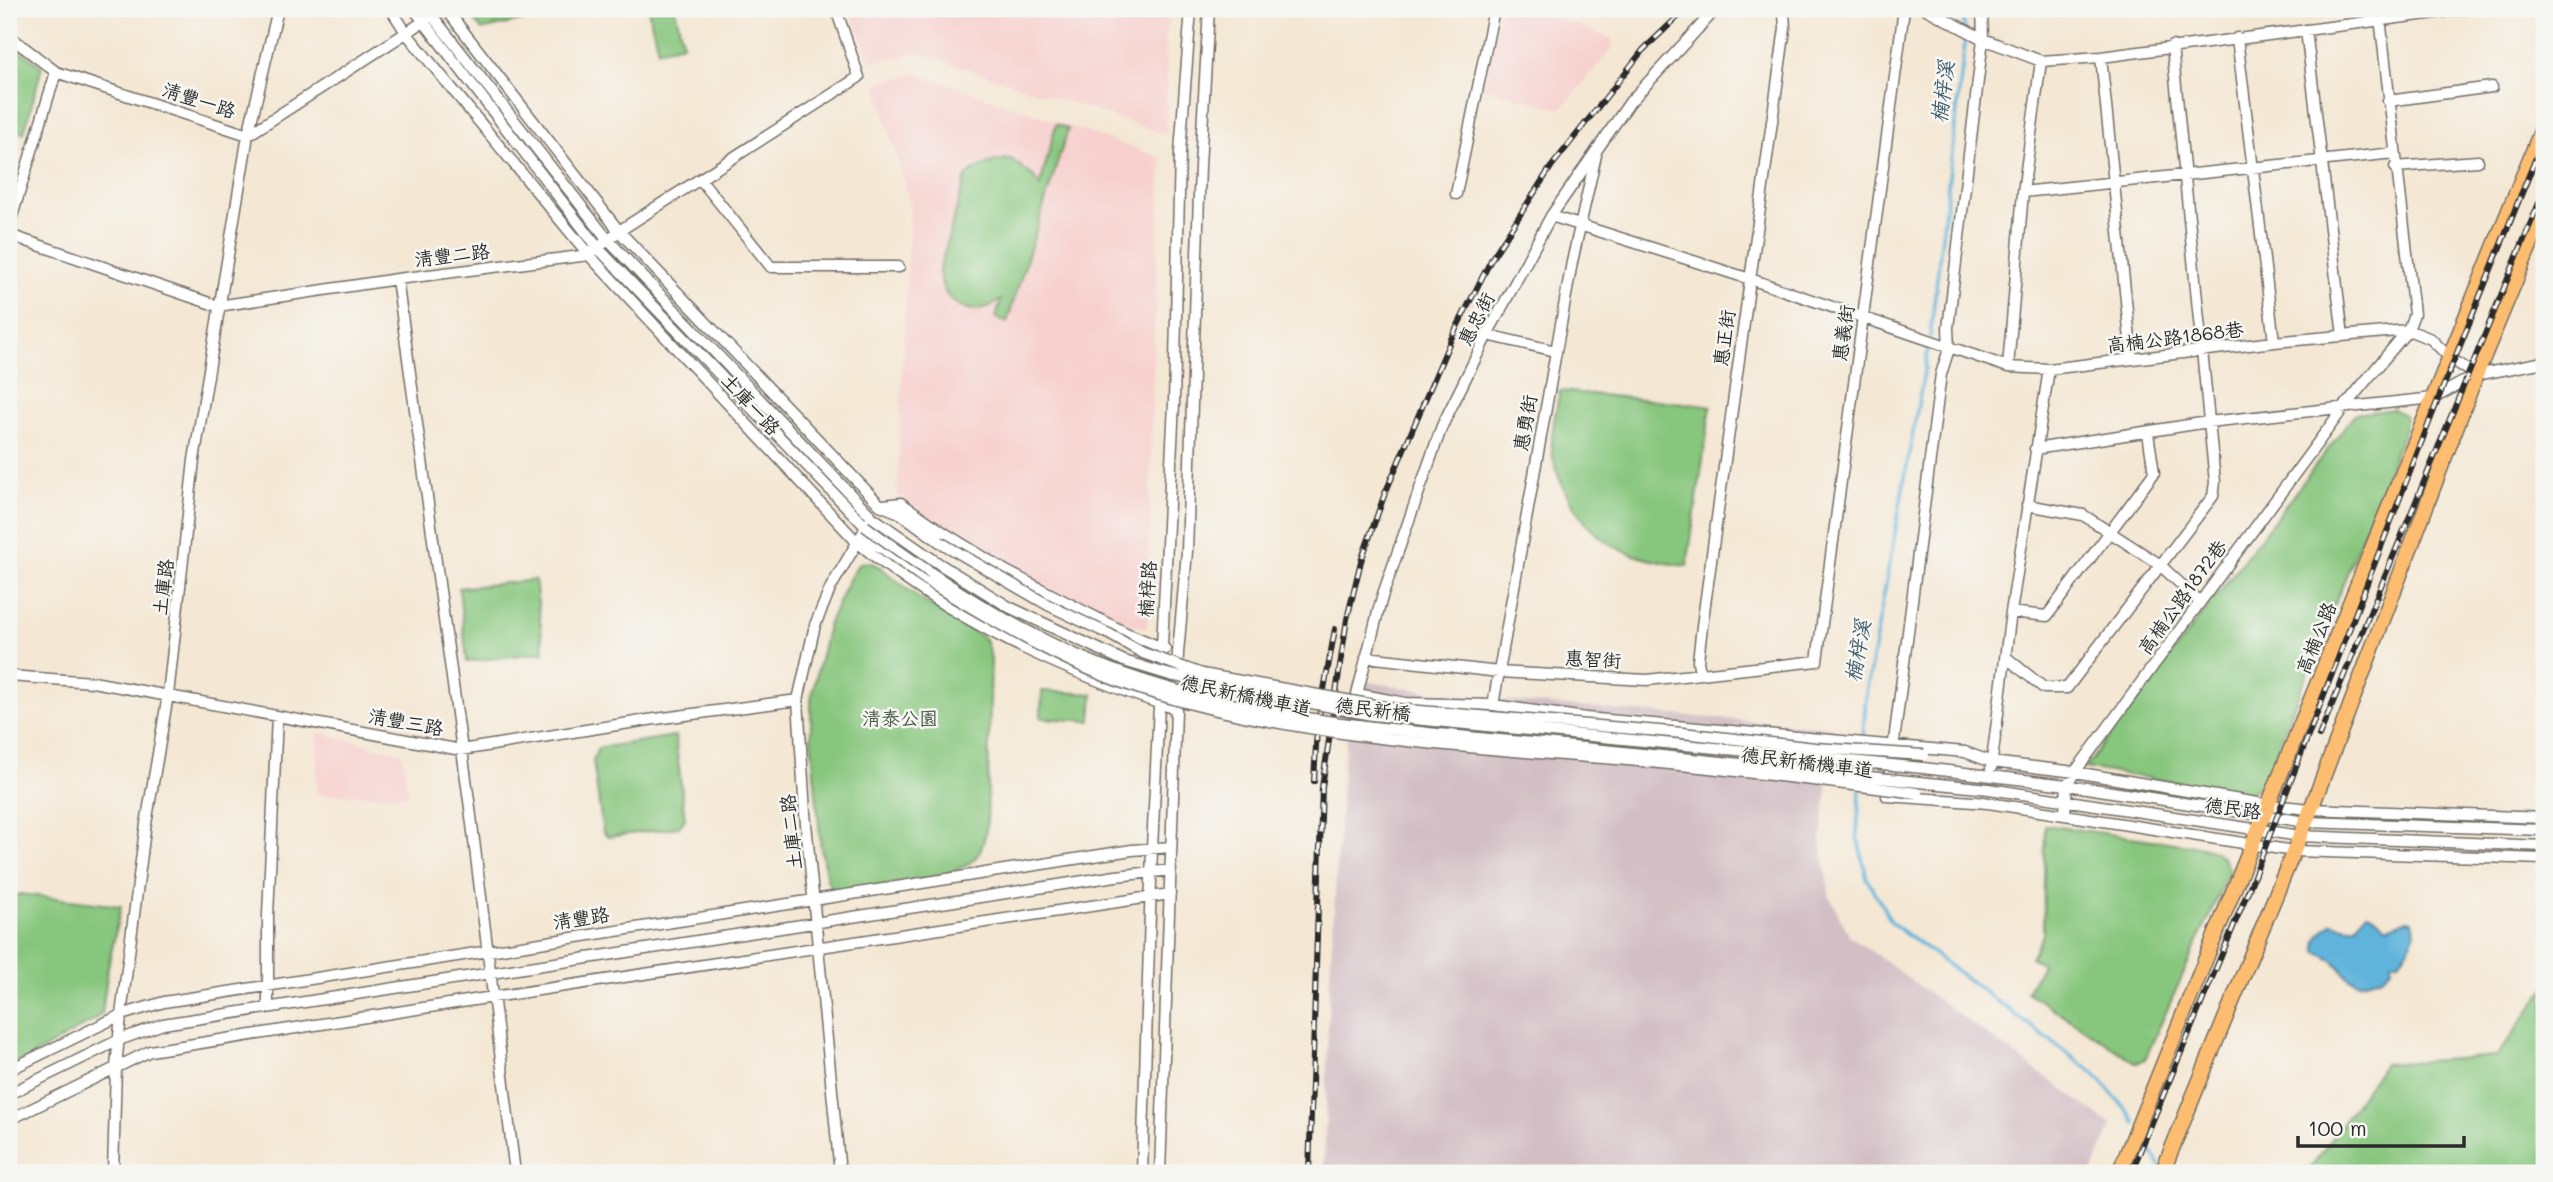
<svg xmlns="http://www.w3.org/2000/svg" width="2553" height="1182" font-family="Mali,'LXGW WenKai TC',sans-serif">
<rect width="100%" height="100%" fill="#f6f6f2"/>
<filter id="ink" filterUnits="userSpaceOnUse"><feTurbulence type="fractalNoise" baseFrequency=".0143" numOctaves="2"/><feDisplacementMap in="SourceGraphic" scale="14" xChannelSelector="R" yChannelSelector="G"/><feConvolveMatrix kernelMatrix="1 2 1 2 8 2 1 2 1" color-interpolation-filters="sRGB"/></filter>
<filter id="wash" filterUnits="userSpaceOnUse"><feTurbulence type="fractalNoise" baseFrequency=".00686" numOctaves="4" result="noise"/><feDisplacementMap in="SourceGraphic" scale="28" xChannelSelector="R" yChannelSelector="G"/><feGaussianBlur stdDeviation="1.57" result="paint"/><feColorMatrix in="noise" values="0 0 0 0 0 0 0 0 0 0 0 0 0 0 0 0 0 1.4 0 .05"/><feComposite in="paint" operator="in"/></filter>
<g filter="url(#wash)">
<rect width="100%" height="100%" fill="#f4e7d3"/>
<path fill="#f7d0ce" d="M850,9H1172L1166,35L1167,135L920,53L870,62Z
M1501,9H1534L1611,38L1614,46L1561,109L1483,88Z
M917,73L1162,158L1154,331L1147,629L1111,617L1008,568L897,495L910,203L876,84Z
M318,733L402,753L409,795H316Z"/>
<path fill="#d2bec4" d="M1355,680L1470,698L1834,728L1821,841L1830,898L1850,936L2112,1125L2092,1173H1324L1329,993L1343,767Z"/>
<path fill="#87c67d" stroke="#597854" stroke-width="2" d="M466,9H570L482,30Z
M648,9H675L683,44L658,50Z
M9,42L42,67L24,133L9,128Z
M1056,124L1068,129L1007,322L996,318L1001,300C971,320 943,306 939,271L966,176C980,165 993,160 1011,159L1034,177L1040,186Z
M1560,391L1711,406L1687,566C1631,559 1596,548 1568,496C1561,483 1553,465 1552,450C1551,430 1556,411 1560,391Z
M2393,409L2405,415V428L2263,784L2247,794L2085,768L2355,414Z
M870,562L880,567L920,599L985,639L991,658L987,824C985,836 983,850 974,859C950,883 871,886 838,891L831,887L827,880L821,849L811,737V699L828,625L847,583L859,563Z
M535,580L544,652L467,662L459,588Z
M1042,691L1093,694L1091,721L1041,718Z
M675,736L685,819L679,827L608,837L603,832L593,761L598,748Z
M2045,825L2202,847C2217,851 2225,856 2229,872L2145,1059L2137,1063L2027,992L2042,965L2031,957L2043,935Z
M20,894L121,906L108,967L102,1013L91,1022L9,1069V899Z
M2544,990V1173H2307L2384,1064L2497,1056Z"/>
<path fill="#60b4dc" stroke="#467084" stroke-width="2" d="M2367,913C2376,915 2380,923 2388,927L2407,920L2413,921C2419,937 2409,949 2399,961L2391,962L2392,968L2382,977L2359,983L2349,978L2334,961L2317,952C2313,939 2323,931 2332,923L2348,927L2356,926Z"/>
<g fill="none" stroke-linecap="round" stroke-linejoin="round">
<path stroke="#60b4dc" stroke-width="3.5" d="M1930,337L1966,34L1961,9
M1863,740L1866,693L1929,344
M1860,790L1857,835L1867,879L1892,923L2095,1074L2129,1113L2135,1123
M2141,1133L2160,1166"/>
</g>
</g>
<g filter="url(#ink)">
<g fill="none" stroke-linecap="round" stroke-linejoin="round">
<g stroke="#716d66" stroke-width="13">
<path id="minor" d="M391,9L407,34L589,255L856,541C949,620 1062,671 1176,709
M414,9L598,248L865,526
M427,9L608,240L872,517
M446,9L619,231L880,505L900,513L940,542
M1716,9L1630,102L1551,216L1487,335L1442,426L1382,597L1357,694L1405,703L1493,705L1586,718L1965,752L1992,762L2075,772L2269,805L2311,809L2544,818
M1926,9L1983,39L2041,61L2101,57L2466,9
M1982,9L1983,39L1948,328L1949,349L1941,374L1887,796L1988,803
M2306,30L2343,336
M9,36L56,72L248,135L426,20
M2237,38L2274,342
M2101,57L2132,359
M2388,101L2492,87
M2395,167L2478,161
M701,180L771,267H899
M2023,192L2394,153
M1456,194L1494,9
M1551,216L1750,279L2008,367L2049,369L2274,342L2408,330L2431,339L2450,358L2476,375
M9,226L56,72
M9,235L218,306L397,279L589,255L619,231L859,77L836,9
M397,279L470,808L515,1173
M1487,335L1556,351
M2008,367L2023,192L2041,61
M2035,449L2208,422L2434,398L2476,375L2544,362
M883,505L901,503L946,534L1006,571L1124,632L1165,649
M2027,505L2083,515L2159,564L2200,602
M856,541L867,540L882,548L929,582
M2011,612L2047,616L2154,473L2148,433
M1366,657L1499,672L1647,680L1817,661L1904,9
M2007,658L2044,688H2067L2213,496L2215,482L2172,46
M1700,673L1698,661L1702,626L1785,28L1784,13L1782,9
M9,676L93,682L461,750L648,720L798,700
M1493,705L1572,262L1596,155
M1923,768L2067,785L2306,822L2544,830
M1991,768L2011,612L2049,369
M1919,782L1989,789L2300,836L2544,846
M1982,802L2294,851L2544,859
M2065,814L2067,785L2075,772L2344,407L2408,330L2414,314L2379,9
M268,1007V915L277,716
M9,1070L121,1015L164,1002L1132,850L1171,847
M9,1094L119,1040L163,1024L1116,876L1171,870
M9,1120L150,1051L493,997L1170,894
M113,1173L116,1067L121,1015L145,830L168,695L194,460L248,135L278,9
M840,1173L805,813L798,700L815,625L831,587L871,519
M1142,1173L1152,848L1174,403L1180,152L1191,9
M1160,1173L1178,653L1187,551L1200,166L1209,9"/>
</g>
<g stroke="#716d66" stroke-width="17">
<path id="major" d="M2119,1173L2544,124
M2162,1173L2311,809L2476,375L2544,212"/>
</g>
<use href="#minor" stroke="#fff" stroke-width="10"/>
<use href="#major" stroke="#fcbd6f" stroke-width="14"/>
<g stroke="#2b2b2b" stroke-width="6">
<path id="rail" d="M2319,736L2544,191
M1314,781L1317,728L1335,629
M1309,1173L1322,787L1347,619L1361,561L1384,496L1451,339L1492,258L1551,167L1643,50L1686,9
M2131,1173L2249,889L2437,402L2544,138"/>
</g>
<use href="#rail" stroke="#f6f6f2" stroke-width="3.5" stroke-dasharray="10" stroke-linecap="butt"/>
<g stroke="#716d66" stroke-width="13" stroke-linecap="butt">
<path id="minor-bridge" d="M872,517L941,565L1009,607L1124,661L1170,675L1372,715L1923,768
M865,526C944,585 1031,641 1124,674C1259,721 1403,731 1544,744C1669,756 1794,769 1919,782
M940,542L1048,605L1109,634L1143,653L1202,674L1396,709L1683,733L1815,748L1924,755
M929,582C998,624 1068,666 1146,691C1301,739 1467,747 1627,760C1724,768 1820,781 1917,793"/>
</g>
<use href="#minor-bridge" stroke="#fff" stroke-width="10"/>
</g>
</g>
<g text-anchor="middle" stroke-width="5" stroke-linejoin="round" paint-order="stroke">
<g font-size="19" fill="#2b2b2b" stroke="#f6f6f2">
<text transform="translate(199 100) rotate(18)" y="7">清豐一路</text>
<text transform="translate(452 255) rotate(-7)" y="7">清豐二路</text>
<text transform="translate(1476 319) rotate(-63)" y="7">惠忠街</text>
<text transform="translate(1843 333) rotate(-82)" y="7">惠義街</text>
<text transform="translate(2175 337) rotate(-7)" y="7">高楠公路1868巷</text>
<text transform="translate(1724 338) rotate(-82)" y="7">惠正街</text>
<text transform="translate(751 404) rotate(47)" y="7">土庫一路</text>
<text transform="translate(1525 423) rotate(-80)" y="7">惠勇街</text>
<text transform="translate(163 587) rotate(-83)" y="7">土庫路</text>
<text transform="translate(1147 589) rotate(-86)" y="7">楠梓路</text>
<text transform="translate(2182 597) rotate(-54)" y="7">高楠公路1872巷</text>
<text transform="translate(2316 638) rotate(-68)" y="7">高楠公路</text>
<text transform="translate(1593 659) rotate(3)" y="7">惠智街</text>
<text transform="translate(1246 695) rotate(12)" y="7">德民新橋機車道</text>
<text transform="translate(1373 709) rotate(7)" y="7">德民新橋</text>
<text transform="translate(406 722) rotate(10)" y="7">清豐三路</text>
<text transform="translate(1807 762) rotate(7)" y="7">德民新橋機車道</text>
<text transform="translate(2233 808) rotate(8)" y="7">德民路</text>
<text transform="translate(791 832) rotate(-96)" y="7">土庫二路</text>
<text transform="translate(581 918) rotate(-9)" y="7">清豐路</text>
</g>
<g font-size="19" fill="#475a44" stroke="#f6f6f2">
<text x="900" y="725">清泰公園</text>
</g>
<g font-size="21" font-style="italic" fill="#3e5b69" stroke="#f6f6f2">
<text transform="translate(1943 92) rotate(-83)" y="7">楠梓溪</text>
<text transform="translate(1858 651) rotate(-80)" y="7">楠梓溪</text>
</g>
</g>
<rect width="2553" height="1182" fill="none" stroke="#f6f6f2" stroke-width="35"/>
<path d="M2298 1136v10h166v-10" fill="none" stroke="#2b2b2b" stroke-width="3.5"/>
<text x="2308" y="1136" font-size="21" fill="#2b2b2b" stroke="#f6f6f2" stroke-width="5" paint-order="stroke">100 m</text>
</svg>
